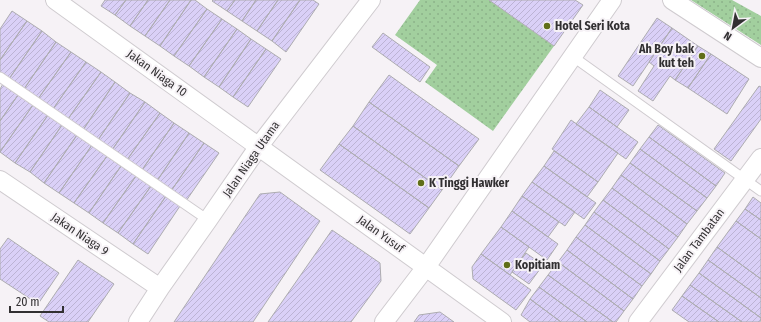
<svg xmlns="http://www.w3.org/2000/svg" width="761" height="322" font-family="'Fira Sans Condensed',sans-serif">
<defs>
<pattern id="grass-dots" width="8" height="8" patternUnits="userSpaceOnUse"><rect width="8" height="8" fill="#a2cf9e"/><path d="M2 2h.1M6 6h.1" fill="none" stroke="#8cb289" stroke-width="1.8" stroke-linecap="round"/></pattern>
<pattern id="building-hatch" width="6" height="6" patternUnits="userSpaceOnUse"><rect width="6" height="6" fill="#dad0f7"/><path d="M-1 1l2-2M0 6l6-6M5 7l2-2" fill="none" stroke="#bcb3d4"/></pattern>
</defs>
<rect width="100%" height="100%" fill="#f6f2f6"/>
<path fill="url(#grass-dots)" d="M420,0H489L554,46L493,131L425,82L437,65L395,35Z
M691,0H732L761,16V45Z"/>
<path fill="url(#building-hatch)" stroke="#adacb0" d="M105,0H126L115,15L101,6Z
M126,0H148L130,26L115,15Z
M148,0H170L145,36L130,26Z
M170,0H191L160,46L145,36Z
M191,0H195L207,9L174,56L160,46Z
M213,0H235L227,11L212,1Z
M235,0H256L242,21L227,11Z
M256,0H278L257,31L242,21Z
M278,0H300L272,41L257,31Z
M300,0H313L319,4L286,52L272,41Z
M489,0H575L583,5L554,46Z
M207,9L222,19L189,66L174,56Z
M12,11L27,21L0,60V29Z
M657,18L672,28L633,86L618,76Z
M222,19L237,29L204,77L189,66Z
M27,21L42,31L9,79L0,73V60Z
M672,28L698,46L675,80L670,76L653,101L638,91L654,66L649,62Z
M237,29L251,39L219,87L204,77Z
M42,31L56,42L24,89L9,79Z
M383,33L430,67L420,82L372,47Z
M251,39L266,49L233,97L219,87Z
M56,42L71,52L38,99L24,89Z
M698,46L711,54L688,88L675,80Z
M266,49L281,59L248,107L233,97Z
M71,52L86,62L53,109L38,99Z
M711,54L749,79L727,114L688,88Z
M86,62L101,72L68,119L53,109Z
M101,72L115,82L83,130L68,119Z
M389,75L479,139L459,166L369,102Z
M115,82L130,93L98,140L83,130Z
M3,84L18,95L0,121V89Z
M759,86L761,87V119L731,161L714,149Z
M600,90L629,110L617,127L589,107Z
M130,93L145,102L112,150L98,140Z
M18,95L33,105L0,152V121Z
M145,102L160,113L127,160L112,150Z
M369,102L459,166L442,190L353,126Z
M33,105L48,115L15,163L0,152Z
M589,107L638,142L626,159L576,124Z
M160,113L174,123L142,170L127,160Z
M48,115L62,125L30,172L15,163Z
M571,120L618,153L598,182L552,149Z
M174,123L189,133L157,181L142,170Z
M62,125L77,135L44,183L30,172Z
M658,125L725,173L716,186L649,137Z
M353,126L442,190L429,208L339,144Z
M189,133L204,143L171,191L157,181Z
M77,135L92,145L59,193L44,183Z
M649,137L716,186L707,198L640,149Z
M204,143L219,153L186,201L171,191Z
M339,144L429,208L410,234L320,170Z
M92,145L107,156L74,203L59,193Z
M640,149L707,198L697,211L630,163Z
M554,151L598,182L587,197L544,166Z
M107,156L121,166L89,213L74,203Z
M630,163L697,211L687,224L621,175Z
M121,166L136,176L103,223L89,213Z
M544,166L596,203L584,219L532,182Z
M621,175L687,224L678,237L612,188Z
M136,176L151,186L118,233L103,223Z
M532,182L575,212L565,226L522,196Z
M151,186L166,196L133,244L118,233Z
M612,188L678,237L669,249L603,200Z
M280,192L320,221L253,322H174L260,194Z
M166,196L180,206L148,254L133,244Z
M522,196L559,222L548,237L512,211Z
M753,197L761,203V220L745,209Z
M603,200L669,249L660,261L594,212Z
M745,209L761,220V239L736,221Z
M512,211L558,244L547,260L501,227Z
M594,212L660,261L651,274L585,225Z
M736,221L761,239V279L717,247Z
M585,225L651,274L642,286L576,237Z
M501,227L529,247L510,275L481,254Z
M332,230L380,263L381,281L351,322H268Z
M576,237L642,286L633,299L567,250Z
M8,238L59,273L38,304L0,279V249Z
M717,247L761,279V298L708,260Z
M567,250L633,299L624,311L558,262Z
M526,253L543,265L529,284L512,272Z
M481,254L531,290L516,310L473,279L472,267Z
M78,260L114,284L88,322H49L40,316Z
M708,260L761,298V318L699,273Z
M558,262L624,311L616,322H613L548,275Z
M699,273L761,318L760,322H742L690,285Z
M548,275L613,322H587L539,287Z
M690,285L742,322H719L682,296Z
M539,287L587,322H561L530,299Z
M682,296L719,322H689L672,310Z
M530,299L561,322H530L521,315Z
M440,312L454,322H414L419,315Z"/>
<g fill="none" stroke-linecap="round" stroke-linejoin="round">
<g stroke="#cfcbcf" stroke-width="11">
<path id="service" d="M572,56L761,191
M0,77L208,220"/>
</g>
<g stroke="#cfcbcf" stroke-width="20">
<path id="minor" d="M55,0L502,322
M672,0L761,58
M0,180L160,288
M138,322L160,288L208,220L259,146L371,0
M384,322L426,267L612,0
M638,322L761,158"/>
</g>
<use href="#service" stroke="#fff" stroke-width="9"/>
<use href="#minor" stroke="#fff" stroke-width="18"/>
</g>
<g fill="#606e18" stroke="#f6f2f6" stroke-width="1.5">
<circle cx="547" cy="26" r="4"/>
<circle cx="702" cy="56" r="4"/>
<circle cx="421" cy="183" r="4"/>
<circle cx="507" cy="265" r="4"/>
</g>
<g text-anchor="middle" stroke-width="4" stroke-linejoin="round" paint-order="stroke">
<g font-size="12" font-weight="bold" fill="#323032" stroke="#f6f2f6" text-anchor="start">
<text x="555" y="30">Hotel Seri Kota</text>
<text x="694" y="53" text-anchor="end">Ah Boy bak<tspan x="694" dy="14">kut teh</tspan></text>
<text x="429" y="187">K Tinggi Hawker</text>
<text x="515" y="269">Kopitiam</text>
</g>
<g font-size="12" fill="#323032" stroke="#f6f2f6">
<text transform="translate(157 73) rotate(36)" y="4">Jakan Niaga 10</text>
<text transform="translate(251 159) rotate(-55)" y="4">Jalan Niaga Utama</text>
<text transform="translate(80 234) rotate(34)" y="4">Jakan Niaga 9</text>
<text transform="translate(381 234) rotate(36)" y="4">Jalan Yusuf</text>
<text transform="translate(699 240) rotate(-53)" y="4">Jalan Tambatan</text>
</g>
</g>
<g transform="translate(733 28) rotate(212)" stroke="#f6f2f6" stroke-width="3" paint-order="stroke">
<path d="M0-3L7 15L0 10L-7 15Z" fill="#323032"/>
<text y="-6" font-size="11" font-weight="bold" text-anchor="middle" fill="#323032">N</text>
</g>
<path d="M10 306v6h53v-6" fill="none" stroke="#323032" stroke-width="2"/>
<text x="16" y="306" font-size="12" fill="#323032" stroke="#f6f2f6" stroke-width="3" paint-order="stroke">20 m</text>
</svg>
